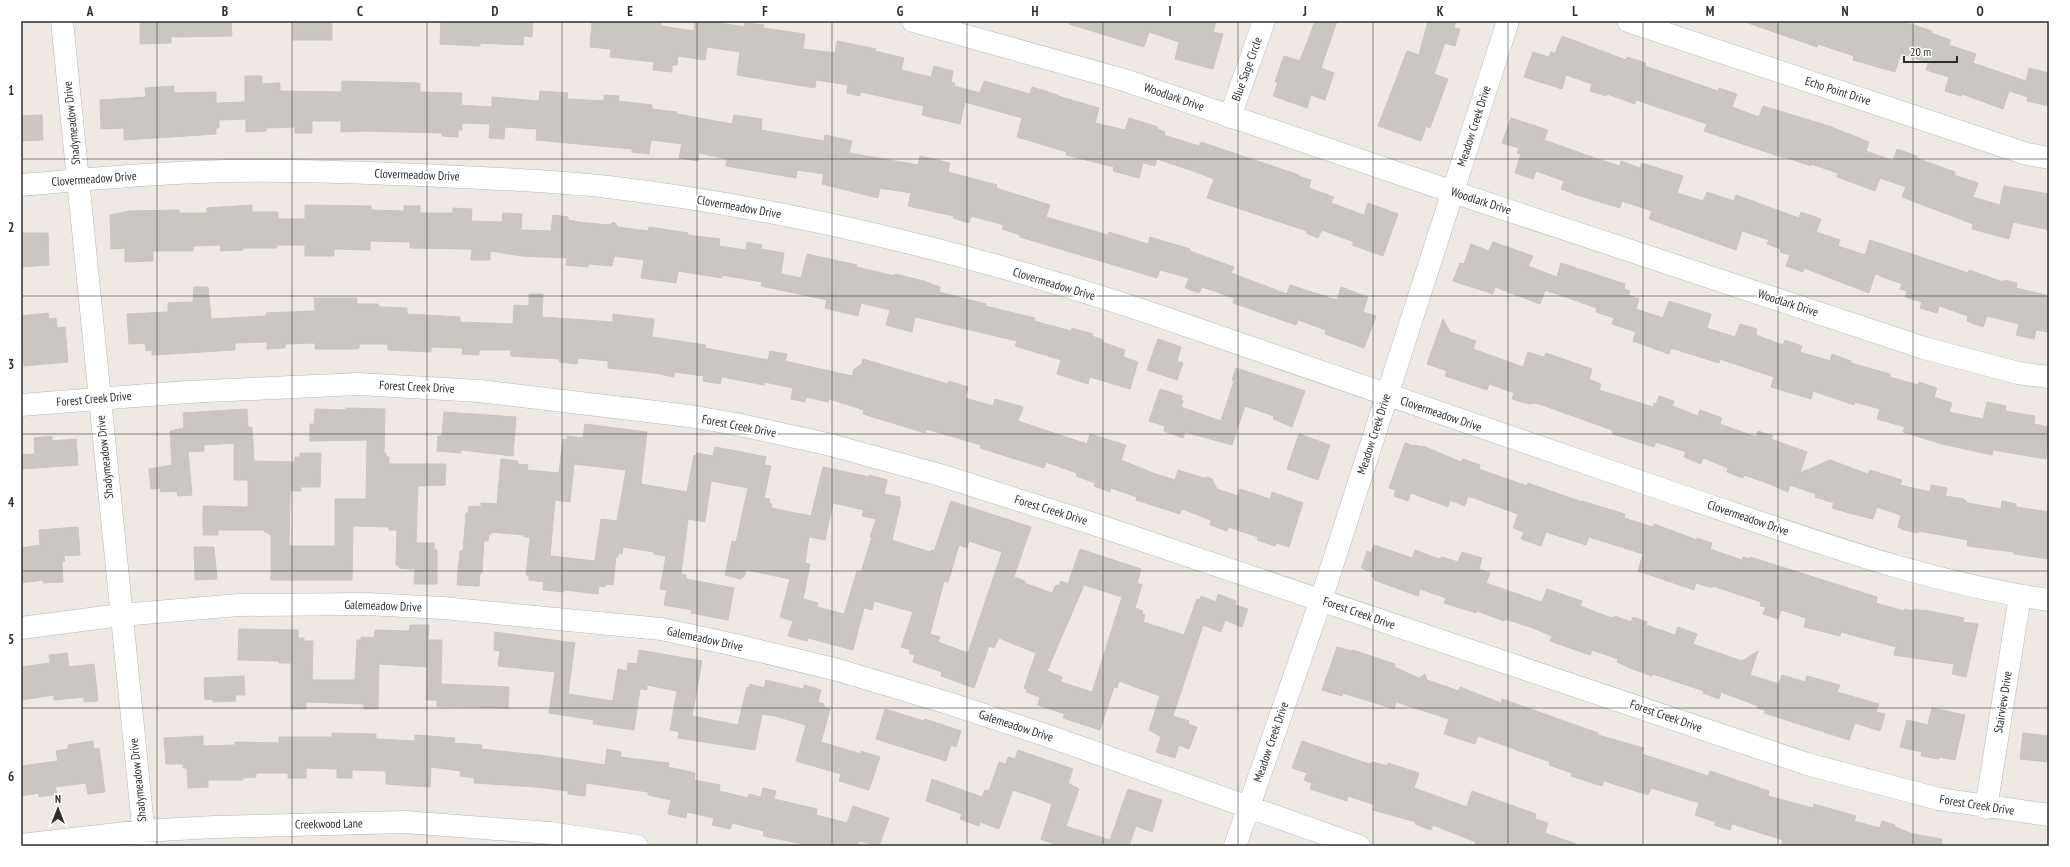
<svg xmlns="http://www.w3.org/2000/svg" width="2070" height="867" font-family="'PT Sans Narrow',sans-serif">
<rect width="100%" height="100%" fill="#efe9e1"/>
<path fill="#cbc7bf" stroke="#cbc5ba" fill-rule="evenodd" d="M140,21H231L232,36L171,37V43L140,44Z
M293,21H332V40H293Z
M441,21H533L532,37L524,36L523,45L480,43V46L440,44Z
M592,21H662L661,26L694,31L695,21H710L744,27L745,23L764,25L763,28L805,34L803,49L835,53L837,41L876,49L875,51L904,58L901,70L931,77L934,66L953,71L951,82L955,83L954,86L980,93L984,81L1030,94L1032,87L1058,95V96L1099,108L1095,123L1125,130L1129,118L1158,127L1157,129L1165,132L1164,135L1199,146L1201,142L1299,175L1298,176L1311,180L1309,188L1334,197L1331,203L1364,215L1368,203L1398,214L1383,256L1352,245L1354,242L1322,230L1318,238L1306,233L1307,231L1207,198L1214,179L1193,171L1157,159L1155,166L1143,163L1139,178L1113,171L1114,167L1066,155L1067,152L1017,137L1022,118L965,102L960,124L922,115L924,106L861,92L860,96L847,93L848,85L816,80L815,88L737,75L740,52L707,47L705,60L678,56L677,65H672V72L653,70L654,62L610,57L611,49L590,47Z
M1070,21H1216L1213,32L1223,34L1213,69L1175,59L1179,42L1149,32L1144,47L1069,24Z
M1315,21H1337L1321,68L1334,73L1325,100L1311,95L1307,108L1273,96L1278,82H1275L1284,56L1300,61Z
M1428,21H1456L1454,28L1460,29L1455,46L1445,43L1434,74L1448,79L1430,128L1426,126L1421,141L1378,126L1407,51L1419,55Z
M1749,21H1902L1932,31L1931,33L1951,40L1949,45L1976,54L1973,63L2026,81L2029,68L2049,73V106L2027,101L2028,97L2009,91L2003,109L1962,94L1961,96L1945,91L1949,77L1926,70L1928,63L1901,53L1895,72L1853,60L1854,56L1818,44L1817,47L1748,23Z
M1562,36L1626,60L1627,57L1646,63L1645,66L1718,91L1719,88L1737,94L1732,107L1759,117L1763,106L1829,126L1869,142L1866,151L1893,161L1897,149L1917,156L1916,158L1955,172L1954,175L1978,183L1973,197L2000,205L2004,186L2049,194V230L2013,222L2009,239L1972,229L1973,224L1902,197L1906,187L1880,178L1875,191L1837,177L1838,173L1811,164V166L1784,157V158L1704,131L1707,124L1636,100L1635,104L1607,94L1606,96L1590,91L1592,84L1566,75L1562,89L1524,77L1533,52L1549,57L1551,52L1555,54Z
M245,76H262V84L280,83V91L342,92V81L420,83V92L462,93L461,105L492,107V97L539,101L540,91L568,93L567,99L604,101V95L619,96L618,101L652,105V109L677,112V114L732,124L734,115L762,119L761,130L824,141L825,135L852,141L849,153L918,165L920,156L950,163L948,172L997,185L996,188L1050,205L1046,217L1108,235L1109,232L1148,244L1150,237L1190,249V251L1234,267L1231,273L1287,294L1290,285L1337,300L1341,287L1368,297L1363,312L1376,316L1364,348L1325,334L1326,330L1298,320L1296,325L1233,303L1234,298L1202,287L1199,293L1185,288L1189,278L1160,270L1157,278L1020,237V235L1002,229L1004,225L971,216L969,223L953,218L954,216L908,206L911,193L880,188L878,198L822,184L824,174L797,170L796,178L726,166L727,159L699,153L698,161L679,158L682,144L651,140L649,154L632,152V149L536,140L537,129L505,127L504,139L489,138L490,124L462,123V130H458V137L442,136V133L363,131L341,132V121H312V133H295V127L266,128V131L246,132V119L219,120V128H216V134L124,140V128L101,129L100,100L146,97L145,88L174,86V93L216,92V103L245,102Z
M42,115L43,140L21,141V116Z
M1511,118L1548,130L1544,140L1598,159L1620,166L1621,161L1640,168L1642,163L1683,176L1677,193L1703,201L1707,192L1734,201L1736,195L1799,218L1801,212L1821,219L1816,232L1840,240L1838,246L1865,255L1870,240L1968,273L1969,270L2003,282L2004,280L2017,283L2016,288L2049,296V332L2036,330L2034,339L2016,335L2019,324L1987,316L1983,327L1967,321L1968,316L1939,306L1937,313L1920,308L1922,302L1905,297L1907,291L1900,289L1902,284L1875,274L1869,293L1804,268L1803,272L1786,266L1790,255L1780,252L1781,249L1767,244L1769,240L1742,231L1736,250L1649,219L1652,211L1622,201L1620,208L1577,195L1561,189L1564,181L1536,171L1533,179L1515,173L1521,154L1517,153L1519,148L1502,143Z
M252,205V212H278V219H305V205L371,206V210L404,211V206H420V213H453V208L472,209L471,221L502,222L503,213L522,214L521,230L551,231L553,215L568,217V220L579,222L609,225L614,222L618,227L648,231L649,227L688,233V235L720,239L719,246L746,250L747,242L762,245L761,249L784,253L781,274L801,278L807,254L857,265L856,267L895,276V274L924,281L940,287L939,292L986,304L985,306L1035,318L1034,321L1071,331L1072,328L1093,334L1092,336L1103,340L1102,342L1125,350L1123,357L1138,362L1130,389L1090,377L1088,384L1057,374L1061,360L1015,346L1017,341L915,317L912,332L886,325L890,310L861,303L858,316L825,308L827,300L761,286L762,282L722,275V278L678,271L676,283L641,278L644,260L614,256L612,266L589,264L588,267L566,265L567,258L522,256L490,251V260H471L472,249L410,248V242L370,241V250L334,249V256H305V245H277V248H243V250L221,251L220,245L193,246V251H153V261L125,262V248L111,249L110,215L130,211L179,210V213H207V208Z
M21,233H48L49,265L21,267Z
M1493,242L1533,256L1528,266L1557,277L1561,263L1625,284L1624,289L1630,291L1628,295L1639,299L1636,309L1663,318L1669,301L1711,314L1707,328L1735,337L1740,324L1757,329L1756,335L1783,345L1785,340L1802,346L1800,352L1830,361L1832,354L1851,361V363L1890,374V377L1918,385L1919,382L1937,388L1934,397L1952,403L1949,412L1983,419L1987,402L2006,406L2005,411L2035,416L2034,424L2049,427L2046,459L1993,450L1992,455L1942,444L1903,432L1905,427L1877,419L1880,409L1855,402L1854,405L1813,391L1811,399L1771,387L1774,377L1720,359L1719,363L1671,348L1669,354L1633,341L1636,332L1612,324L1614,318L1596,312L1597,308L1545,290L1540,304L1495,287L1493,294L1453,281L1460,263L1464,264L1471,244L1489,251Z
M194,287H208L211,319L266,316V313L315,311L314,298H357V304H378L380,307L407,308V314L460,317V322L513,324L514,305L529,306V294H543L542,317L613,322V314L654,319L652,337L706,345L705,348L768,360L770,351L787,354L785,361L852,376L854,369L862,364L863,359L948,384L949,381L968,387L965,398L993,406L995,399L1023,407L1018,421L1087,444L1090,434L1126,445L1121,460L1153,473L1175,480L1178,470L1204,478L1207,477L1212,479L1217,489L1238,496L1240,489L1270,499L1272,492L1303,503L1289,547L1276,543L1275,546L1257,540L1258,537L1228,527L1227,531L1210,525L1211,520L1182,509L1180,514L1136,500L1137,497L1111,488L1110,492L1094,486L1095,483L1076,476L1077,473L1046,462L1044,468L980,448L981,445L926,429L925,433L863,414L864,410L829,399L828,402L806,397L805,402L791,399L793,388L764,382V385L722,377L720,384L703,381L704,376L674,372V377L655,373L608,368V361L578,358L577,364L559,362L560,359L511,356V350H479V355L462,354L463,348L431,347V352L388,350V344H359V348L356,349H315V343L285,344V348L267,349V342L235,343V350L152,355V350L146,351L145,343L129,344L127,314L168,312V303L193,302Z
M48,313L49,319L56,318L57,328L65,327L68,362L24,366L21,316Z
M1443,319L1450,332L1476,341L1473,349L1523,367L1528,352L1544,357L1546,353L1592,369L1589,379L1601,384L1599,390L1653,407L1654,403L1656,404L1659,396L1674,401L1672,406L1698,416L1700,410L1722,418L1720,424L1756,437L1758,431L1773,436L1771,439L1807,452L1800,473L1830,460L1868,474L1870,470L1902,480L1900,485L1930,492L1931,485L1947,488L1945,496L1964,499L1968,503L2001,509L2002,501L2016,504V507L2049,512V559L2014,554V552L1967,546L1968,540L1919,531L1918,533L1904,530L1898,527L1901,515L1877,507L1873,519L1849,513L1832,508L1834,503L1815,497L1816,494L1790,485L1788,492L1770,484L1744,475L1743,478L1727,472L1728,468L1703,458L1701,464L1684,457L1686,452L1656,442L1654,447L1613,434L1612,430L1545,406L1535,403L1528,404L1512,399L1514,393L1489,384L1487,390L1445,376L1447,371L1427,364Z
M1158,339L1181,347L1177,361L1183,363L1177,380L1147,370Z
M1236,368L1305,391L1292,427L1273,419L1274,416L1245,406L1232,445L1185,432L1183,438L1164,431L1165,426L1149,421L1160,389L1182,396L1181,400L1183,401L1181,407L1221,421L1234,381L1232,380Z
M346,408L385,409L384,453H386V457H389V464H446L445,485L418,486L416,543H434V550H437V584H414L415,569L399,568V565H396L397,530H389V527L353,526L352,580H271V534H268V532H264V530H218V535H203V506L248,507V480H234V443L204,445V451L188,452L192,495L178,496L177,491L161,492L160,488L151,489L149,469L172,465L170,431L184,428L183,413L247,409L248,427H252L254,461L295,462V457H300V453H321L320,487H301V491H290L289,546H335V499H366L367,440L310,441V424H314L315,409L346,410Z
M444,412L516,417L513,456L461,450V453L437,451L438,436H442Z
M585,424L647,432L641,484L687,492L694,455L696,456L697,453L713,456L715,447L747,453L766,457L764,465L771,466L764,498L770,499L769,503L772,504L771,508L811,516L823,467L869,477V475L887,480L884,494L900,497L899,501H901L892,540L930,552L931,550L934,551L951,501L1031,527L1014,577L1025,581L1024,583L1052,593L1056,585L1059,586L1061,581L1068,584L1080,549L1141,569L1137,583L1142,585L1135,608L1143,611L1142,614L1145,615L1143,622L1184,635L1197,599L1200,600L1201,596L1216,602L1218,594L1236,601L1235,605L1248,609L1242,627L1225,620L1221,632L1203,625L1173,716L1189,721L1188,724L1197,727L1189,749L1179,745L1175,758L1156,752L1161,737L1149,730L1160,696L1119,681L1117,688L1114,687L1100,730L1063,718L1065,714L1038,705L1040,697L1026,692L1027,690L1024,688L1036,653L999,638L994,648L989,646L974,688L941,676L942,672L913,662L915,655L909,653L910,650L901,647L913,612L874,601L872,610L864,608L853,650L808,638L807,641L788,636L793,621L780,617L790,579L746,570L744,577H742L741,579L725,575L732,541L736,542L748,488L711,481L705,522L688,519L681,574L686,575V579L734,588L728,620L691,613L692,610L664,605L667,590L660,589L666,556L654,554V552L623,547L622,554L618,553V557L616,556L613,585L606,584L605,587L599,586L598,594L564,590V592L543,590L544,582L529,580V576L526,575L530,537H524V535L491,532V534H489L488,541H484L482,573H480L479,586L457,585L460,551H463L466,513H468L469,506L481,507V503L497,504L501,459L518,461V464L528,465L527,470L559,473L563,439L567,440V436L583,438ZM574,464L626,470L617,521L601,519L595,561L550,556L555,500L570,502ZM833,503L864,510L862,516L876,519L870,537H872L861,572L857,571L844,614L817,607L818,603L803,599L810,564L805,563L809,537L825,540ZM969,541L1002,552L968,653L938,642L940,637L930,634L944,581L948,582L959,545L967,548ZM1084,585L1122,597L1092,692L1061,682L1062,677L1047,671Z
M1299,434L1330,445L1318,480L1287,469Z
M52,436V441L76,439L78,465L21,469V455L35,454L34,438Z
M1405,443L1414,446L1415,445L1422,447L1423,446L1461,462L1463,459L1480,465L1479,469L1527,486L1528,483L1582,502V501L1625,514L1624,518L1653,527L1654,524L1697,540V538L1712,543L1710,549L1742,560L1743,557L1750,559V557L1877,597L1876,603L1904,611V609L1914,611V609L1924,611V610L1964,618L1963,622L1978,624L1966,677L1952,674L1954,664L1894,655L1896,647L1841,632L1840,636L1804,627L1806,618L1781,610L1778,619L1763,614L1766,607L1760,606L1761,602L1713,586L1712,588L1696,583L1694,590L1638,571L1643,554L1589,537L1586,545L1546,532L1541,546L1521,539L1524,532L1513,528L1518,514L1468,496L1465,506L1450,500L1448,507L1411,493L1408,501L1394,496L1396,490L1389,488Z
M78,527L80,555L64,556L65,561L62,562L63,582L43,583V580L21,583V548L40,545L39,530Z
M1374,545L1412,558L1415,550L1439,559L1442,557L1458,562L1462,552L1482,558L1479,569L1490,573L1486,583L1538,601L1542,602L1547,589L1582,601L1580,606L1612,618L1615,616L1631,622L1633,617L1647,622L1646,625L1675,635L1678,627L1697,634L1693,644L1742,661L1758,651L1750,675L1779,684L1782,675L1805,682L1807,676L1840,685L1837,692L1879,704L1876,712L1885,714L1880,731L1855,723L1849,740L1764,713L1765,710L1757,708L1758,706L1721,692L1719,699L1703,693L1704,691L1653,674L1652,676L1635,670L1617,662L1618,659L1592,650L1590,655L1550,641L1552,636L1533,628L1505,619L1504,621L1477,611L1476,613L1444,603L1446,598L1420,589L1418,596L1374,580L1375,578L1371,576L1373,573L1361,568L1367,551L1371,553Z
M194,547H214L217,579L195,580Z
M410,625H429L428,640H442L441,684L509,687L508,708L437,706V700H426L427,667L379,664L378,709H364V704L306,702V709H291V663H279V661L238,660L239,629L298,630V638H304V641H313L312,680H355L357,640H361V637L374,638L375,630L409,631Z
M495,632L575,643L568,694L613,701L618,669L627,671L628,663L637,664L639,650L702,661L692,716L738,725L747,687L749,688L750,684L764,688L766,680L803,689L804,685L821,690L818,702L824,704V707L830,709L821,742L861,754V751L880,757L869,790L839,781L841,774L796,761L806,725L775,716L762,714L755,750L678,738L679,732L670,730L677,691L647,685V690L640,689L634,730L593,724L594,720L549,713L555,672L498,666L500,651L494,650Z
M1337,647L1352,651L1353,650L1395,664L1394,667L1419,678L1425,674L1427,680L1459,691L1460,687L1501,703L1502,699L1598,733V735L1644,748L1642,754L1708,776L1710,771L1769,791L1768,796L1813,808L1814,804L1856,816L1854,821L1880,828L1882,821L1895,825V827L1913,834L1942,839V846H1781L1783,840L1732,824L1730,830L1714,825L1716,822L1695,815L1699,803L1651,788L1648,795L1604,781L1602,786L1571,776L1572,773L1549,765L1550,762L1478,736L1475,744L1444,734L1449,719L1396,702L1394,709L1343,693L1342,696L1322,690Z
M67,653L69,667L94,664L98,701L84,702V697L54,700V695L21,700V667L50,663L49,655Z
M244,676L245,695H235L236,701L213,702V699L205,700L204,678Z
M1932,708L1965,715L1955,760L1939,757V759L1921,756L1922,752L1900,747L1907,720L1928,725Z
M885,709L924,721L925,719L961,731L956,747L951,745L946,761L876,739Z
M332,733L376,734V739L415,741V735L455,738L454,743L482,745L481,749L547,756L605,765L607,749L621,752L620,757L669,763L668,767L695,773L694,780L720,785L719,791L748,798L749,794L761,797L763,788L776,791L774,799L817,809L816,815L847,823L853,806L889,818L879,846L859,841L858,846H813L763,836L764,831L732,823L730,829L712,825L714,818L687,812L686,818L668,814L671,800L648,795V792L586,783L585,796L568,794V791L536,787L474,783V778L460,776L461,771L431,767L430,787L386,784V771L352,770V778H337V769L306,768V778H288V773H256V777L243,778V780H208V787L188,788L187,768H183V764H166L164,738L203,736V746L235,745V742L279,743V737H332Z
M2023,733L2049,736V762L2020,759Z
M93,741L94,749L99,748L105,792L88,794L86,783L55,787L57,794L39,797V793L21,796V766L58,761L56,751L68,749V745Z
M1302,741L1369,764L1373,762L1387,766L1388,763L1419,773L1414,788L1467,807L1472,791L1536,814L1535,819L1548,823L1545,833L1576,844V846H1475L1476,842L1433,825L1431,830L1415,824L1416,822L1373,810L1375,805L1348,796L1347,801L1310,789L1312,783L1304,780L1307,773L1292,768Z
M1018,750L1073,769L1068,783L1079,789L1066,826L1110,840L1128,789L1162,800L1152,832L1136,826L1129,846H1058L1041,839L1052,804L1042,800L1013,790L999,829L980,822L979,826L960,819L962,814L926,801L932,779L982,797L985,790L988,791L990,788L999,762L1006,764L1008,757L1015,759Z"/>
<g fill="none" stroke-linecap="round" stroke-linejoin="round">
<g stroke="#b4b7c1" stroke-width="23">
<path id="minor" d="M62,21L145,846
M913,21L1124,80L1453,192L1924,348L2018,373L2049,377
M1628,21L2027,154L2049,158
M1230,117L1264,21
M21,185C80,180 140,174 199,172C272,169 346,172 420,175C483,178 545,180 608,187C795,209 981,256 1159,316C1332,375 1504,435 1676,494C1798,535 1921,582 2049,600
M21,405L187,392L358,384L479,391L689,416L736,424L827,444L940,475L1097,525L1807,764L1939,799L2049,815
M21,628L121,615L239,605L367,604L443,608L661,629L735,645L838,670L948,703L1051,737L1359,846
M1986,808L2020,596
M21,845L143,831L214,827L405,822L550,833L637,846
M1235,846L1321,600L1508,21"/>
</g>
<use href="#minor" stroke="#fff" stroke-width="22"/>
</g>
<path fill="none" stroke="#2e2e2e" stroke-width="1" stroke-opacity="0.55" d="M157,21V846M292,21V846M427,21V846M562,21V846M697,21V846M832,21V846M967,21V846M1103,21V846M1238,21V846M1373,21V846M1508,21V846M1643,21V846M1778,21V846M1913,21V846M21,159H2049M21,296H2049M21,434H2049M21,571H2049M21,708H2049"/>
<g text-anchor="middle" stroke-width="4" stroke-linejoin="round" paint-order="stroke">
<g font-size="12" fill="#2e2e2e" stroke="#fff">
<text transform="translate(1247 69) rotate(-70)" y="4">Blue Sage Circle</text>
<text transform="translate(1838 91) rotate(18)" y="4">Echo Point Drive</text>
<text transform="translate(1174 97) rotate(19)" y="4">Woodlark Drive</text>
<text transform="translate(72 123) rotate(-96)" y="4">Shadymeadow Drive</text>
<text transform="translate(1474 126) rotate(-72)" y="4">Meadow Creek Drive</text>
<text transform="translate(417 175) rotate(2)" y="4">Clovermeadow Drive</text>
<text transform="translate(94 179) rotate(-4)" y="4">Clovermeadow Drive</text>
<text transform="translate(1481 201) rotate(18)" y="4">Woodlark Drive</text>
<text transform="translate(739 207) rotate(10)" y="4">Clovermeadow Drive</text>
<text transform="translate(1054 284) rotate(17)" y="4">Clovermeadow Drive</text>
<text transform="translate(1788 303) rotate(18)" y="4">Woodlark Drive</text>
<text transform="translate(417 387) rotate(3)" y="4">Forest Creek Drive</text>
<text transform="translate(94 399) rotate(-5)" y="4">Forest Creek Drive</text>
<text transform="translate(1441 414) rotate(19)" y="4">Clovermeadow Drive</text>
<text transform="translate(739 426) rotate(11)" y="4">Forest Creek Drive</text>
<text transform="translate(1374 434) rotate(-72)" y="4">Meadow Creek Drive</text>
<text transform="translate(105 457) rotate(-96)" y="4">Shadymeadow Drive</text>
<text transform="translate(1051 510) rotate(17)" y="4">Forest Creek Drive</text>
<text transform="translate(1748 518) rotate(19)" y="4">Clovermeadow Drive</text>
<text transform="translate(383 606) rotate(2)" y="4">Galemeadow Drive</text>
<text transform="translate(1359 613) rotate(19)" y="4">Forest Creek Drive</text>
<text transform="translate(705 639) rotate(12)" y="4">Galemeadow Drive</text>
<text transform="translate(2003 702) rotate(-81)" y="4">Stairview Drive</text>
<text transform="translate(1666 716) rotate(19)" y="4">Forest Creek Drive</text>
<text transform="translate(1016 726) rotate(18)" y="4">Galemeadow Drive</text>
<text transform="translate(1271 742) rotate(-71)" y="4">Meadow Creek Drive</text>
<text transform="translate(138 780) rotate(-96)" y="4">Shadymeadow Drive</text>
<text transform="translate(1977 805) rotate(9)" y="4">Forest Creek Drive</text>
<text transform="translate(329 824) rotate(-1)" y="4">Creekwood Lane</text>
</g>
</g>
<rect width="2070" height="867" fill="none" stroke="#ffffff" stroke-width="44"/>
<g transform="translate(58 809)" stroke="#ffffff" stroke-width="3" paint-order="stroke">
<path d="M0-3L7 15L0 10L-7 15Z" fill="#2e2e2e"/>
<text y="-6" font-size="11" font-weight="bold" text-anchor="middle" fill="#2e2e2e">N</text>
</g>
<path d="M1904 56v6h53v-6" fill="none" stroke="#2e2e2e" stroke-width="2"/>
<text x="1910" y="56" font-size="12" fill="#2e2e2e" stroke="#ffffff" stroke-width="3" paint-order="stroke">20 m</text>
<rect x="22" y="22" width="2026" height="823" fill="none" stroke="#2e2e2e" stroke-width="1.5"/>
<g font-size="13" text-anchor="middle" font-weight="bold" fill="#2e2e2e">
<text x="90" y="16">A</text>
<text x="225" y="16">B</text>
<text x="360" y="16">C</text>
<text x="495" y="16">D</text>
<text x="630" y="16">E</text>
<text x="765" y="16">F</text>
<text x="900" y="16">G</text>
<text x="1035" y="16">H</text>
<text x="1170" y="16">I</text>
<text x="1305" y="16">J</text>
<text x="1440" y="16">K</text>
<text x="1575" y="16">L</text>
<text x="1710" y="16">M</text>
<text x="1845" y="16">N</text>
<text x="1980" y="16">O</text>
<text x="11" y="95">1</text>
<text x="11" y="232">2</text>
<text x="11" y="369">3</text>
<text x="11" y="507">4</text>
<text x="11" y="644">5</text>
<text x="11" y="781">6</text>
</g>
</svg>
